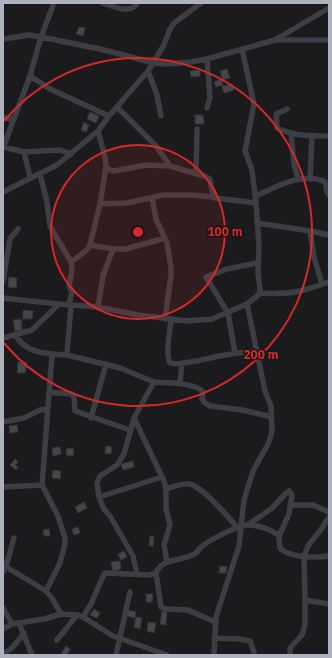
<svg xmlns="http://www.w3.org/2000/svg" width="332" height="658" font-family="'IBM Plex Sans',sans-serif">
<rect width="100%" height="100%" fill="#1b1b1d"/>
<path fill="#45464a" stroke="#353539" d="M79,27L85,28L83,36L76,34Z
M227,69L230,78L223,80L220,71Z
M200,70V76L191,77L190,71Z
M221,79L223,85L216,87L214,82Z
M232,84L234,90L224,93L222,86Z
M90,112L99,116L96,123L87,119Z
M195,115H203L204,124H195Z
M84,122L89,125L86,132L81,130Z
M9,277L17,278L16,288L8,287Z
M23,310L33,311L32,319H23Z
M21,319L22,330L15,331L13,320Z
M18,362H27L25,373H17Z
M17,425L18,432L10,433L9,426Z
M106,446L112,447L111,454L105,453Z
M60,447L61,454L53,456L52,448Z
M73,448L74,455L67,456L66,449Z
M15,459L18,462L15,465L18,467L16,470L10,465Z
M133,461L134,467L123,470L121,464Z
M53,470L61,471L60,479L52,478Z
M84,502L87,508L78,513L75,507Z
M78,527L80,533L74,535L72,529Z
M49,529L50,536H44L43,530Z
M150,536H154L153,546H149Z
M124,551L127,557L121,560L118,554Z
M120,561L121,569L113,571L111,562Z
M220,566L227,567L226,573H219Z
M146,594H153L152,602H146Z
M94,609L100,613L97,618L90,615Z
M128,610L136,612L135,618L127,616Z
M162,611L167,612L166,625L160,624Z
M136,617L142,618L140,629L134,627Z
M148,622L156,623L154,633L147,631Z
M66,646L70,649L67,655H62L61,654Z"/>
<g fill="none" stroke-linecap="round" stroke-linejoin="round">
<path stroke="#3d3e44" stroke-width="5.5" d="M103,3C113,6 131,15 137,3
M3,39L29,35L41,37L100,49L154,63L166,64L191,62L207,59L275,40L329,8
M275,40H329
M207,59L210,98L207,108
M148,71L157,95L161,116
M30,76L50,89L109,116
M117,107L156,146L170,166
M287,109L276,114L277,128C293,136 312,136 329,136
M3,117L14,120
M98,131L105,157L106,167L110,170L114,171L146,165L170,166L204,176L210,179L213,197L215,198L256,203
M291,133L294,164L298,179
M3,147L24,152L60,150L71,154
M3,148L30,76L41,37L54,3
M24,152L30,177
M40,174L47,202L50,226L71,262L87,250L90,245L100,204L106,167
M196,174L197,129
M310,179L312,136
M3,192L57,165L98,131L109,116L148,71L164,45L170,29L174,23L201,3
M256,196C276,187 303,171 325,182L327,192L329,195
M152,198L156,219L167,243L171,267V276L165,319
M100,204L127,203L163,195H192L213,197
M257,223L310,231L329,235
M310,231L314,257L322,284
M90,245L113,249H126L165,238
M3,281L10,239L18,229
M260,293C289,295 301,292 329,282
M3,298L59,304L98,307L138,315L187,321L212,319L247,304L256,297L260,293V289L258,273L259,245L256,203L252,170L245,151L254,104L242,49
M69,304L72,292L69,286L72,270L71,262
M98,307L103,276L113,249
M171,319C170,333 165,351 170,363C178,366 209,358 219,356C231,354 243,352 256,351
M15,334C25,354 47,354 67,355L71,305
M3,338L32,330L59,304
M235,353L228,313L206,277L227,269L257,263
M67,355L120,368L154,382
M180,383L182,363
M49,392L72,394L74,397L75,411L130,430
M91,418L106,364
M134,418L164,481L166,489V509L170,525L164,545L167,562
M3,422L24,418L40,410L48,409
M3,487L42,485
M166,489C173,487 182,483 190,484C203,487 228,517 238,528
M99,497L162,477
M291,505H313L329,512
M248,525L272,508L286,493L289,491L292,495L289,514L279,536
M3,565L46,591L52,598L61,614
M3,572L6,566L14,538
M137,574L133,556L110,516L104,509L99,497L97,483L100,476L117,465L124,454L134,418L154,382C166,383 195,382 203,392L202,399L204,402L210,406L242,410L272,417
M46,591L60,563L65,544V538L58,516L42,485L52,355
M305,600L329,604
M3,608L12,624
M83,617L91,604L104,574L106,573L149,575L156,573
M215,622L188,610L166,609L161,607L156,573C163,556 184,562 196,553C199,550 201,546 205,544C212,539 239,525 247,525C258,525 271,529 279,536L280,548C289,558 317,558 329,556
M19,623L32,655
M3,629L12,624L44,619L61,614L77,615L83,617L113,636L167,655
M214,638L239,639L250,641L254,652
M57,640L77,615
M3,654L12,648L24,633
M116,655L130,592
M214,655L216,617L239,546L244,500L253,471L268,444L272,432L271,406L265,391L247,304
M290,655V648L302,635L305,625V600L304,556L308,546L322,528L329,517"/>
</g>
<circle cx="138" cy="232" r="87" fill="#d62828" fill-opacity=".12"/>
<g fill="none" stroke="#d62828" stroke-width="2">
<circle cx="138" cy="232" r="87"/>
<path d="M4 121A174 174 0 1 1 4 343"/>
</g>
<circle cx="138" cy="232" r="6" fill="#d62828" stroke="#161618" stroke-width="2"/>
<g font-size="12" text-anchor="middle" font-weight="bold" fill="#d62828" stroke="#161618" stroke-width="3" stroke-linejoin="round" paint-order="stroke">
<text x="225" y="236">100 m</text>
<text x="261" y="359">200 m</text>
</g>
<rect width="332" height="658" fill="none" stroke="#adb2bd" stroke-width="8"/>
</svg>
